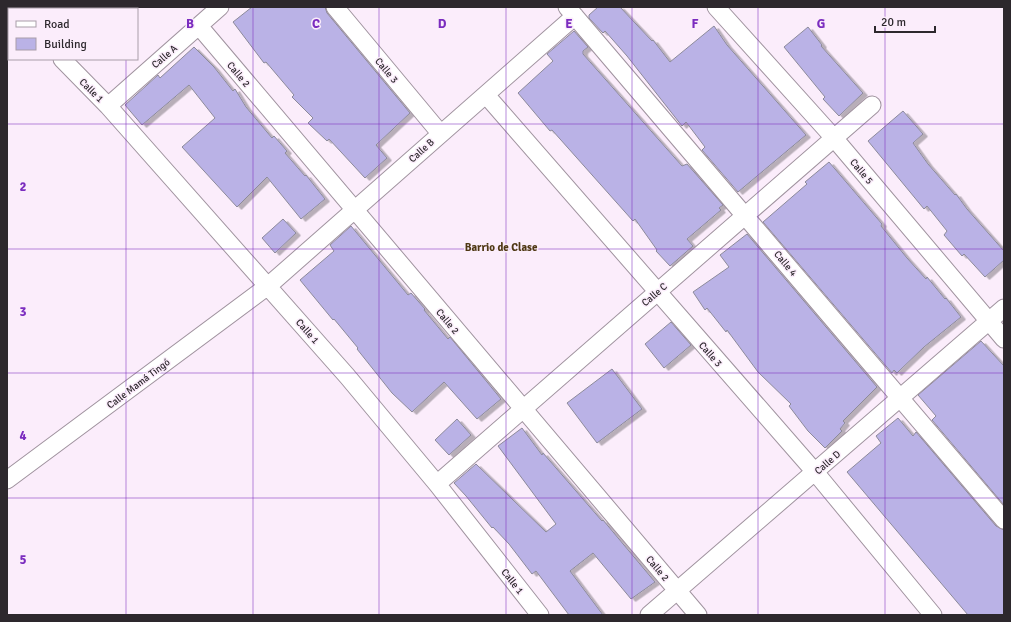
<svg xmlns="http://www.w3.org/2000/svg" width="1011" height="622" font-family="Signika,sans-serif">
<defs>
<filter id="shadow"><feDropShadow dx="4.5" dy="2.5" stdDeviation="0" flood-color="#0004"/></filter>
</defs>
<rect width="100%" height="100%" fill="#fbedfb"/>
<path fill="#bab2e6" stroke="#8c8a9a" filter="url(#shadow)" d="M252,7H325L327,13L410,113L376,145L387,158L365,178L329,139L327,141L308,123L313,118L292,97L294,95L266,62L264,63L233,22Z
M598,7H620L652,41L653,40L670,62L714,26L727,45L806,135L738,192L702,150L705,147L686,122L682,126L627,56L605,31L603,33L589,18V15Z
M808,27L822,45L821,46L863,93L839,116L823,99L825,97L784,47Z
M574,31L588,47L583,51V54L682,166L687,164L723,205L719,208L721,210L687,239L693,246L670,266L656,251L657,250L635,219L633,221L552,130L550,131L518,93L553,61L547,54Z
M194,47L214,67L233,91L235,89L246,107L272,138L274,136L287,151L285,153L305,176L306,175L325,199L301,219L267,177L237,207L182,147L215,118L189,85L142,125L125,105L158,75L160,78Z
M903,111L923,134L913,143L928,164L955,195L956,194L967,209L1004,251V260L985,277L964,254L962,256L944,235L947,231L927,206L924,209L868,141Z
M829,162L882,224L881,226L907,258L926,279L927,277L945,299L946,298L961,317L924,347L897,373L894,370L892,373L763,222L807,184L805,182Z
M283,219L296,233L275,253L262,238Z
M351,226L408,295L411,293L425,309L424,310L448,339L450,337L501,399L477,419L444,382L412,412L392,393L357,349L358,348L334,319L333,320L300,280L334,251L330,245Z
M747,234L877,387L843,421L845,423L840,429L842,431L825,448L808,431L789,406L791,404L758,372L727,330L726,332L707,308L705,310L693,292L729,267L720,255Z
M671,322L691,345L664,368L645,344Z
M981,341L1004,366V505L932,420L936,416L918,395Z
M612,369L642,409L597,443L567,403Z
M898,418L913,436L916,432L996,526L1004,530V615H968L847,472L881,443L876,436Z
M457,419L471,435L449,455L435,440Z
M522,428L542,455L543,453L602,521L603,520L655,582L631,599L593,553L570,571L603,615H569L536,571L532,574L509,544L493,527L492,528L466,496L454,483L476,464L546,532L556,524L498,446Z"/>
<g fill="none" stroke-linecap="round" stroke-linejoin="round">
<g stroke="#a0939f" stroke-width="19">
<path id="street" d="M10,7L12,9
M335,7L440,133
M567,7L1004,520
M716,7L834,138L1004,339
M199,26L698,615
M62,59L108,106L347,376L437,484L540,615
M486,95L815,472L933,615
M108,106L220,7
M7,480L268,286L575,16
M437,484L872,105
M649,615L1004,308"/>
</g>
<use href="#street" stroke="#fff" stroke-width="17"/>
</g>
<path fill="none" stroke="#7b2cbf" stroke-width="1" stroke-opacity="0.55" d="M126,7V9M253,7V615M379,7V615M506,7V615M632,7V615M758,7V615M885,7V615M126,59V615M7,124H1004M7,249H1004M7,373H1004M7,498H1004"/>
<g text-anchor="middle" stroke-width="3" stroke-linejoin="round" paint-order="stroke">
<g font-size="10" fill="#2d282d" stroke="#fbedfb">
<text transform="translate(164 56) rotate(-41)" y="4">Calle A</text>
<text transform="translate(387 70) rotate(50)" y="4">Calle 3</text>
<text transform="translate(239 74) rotate(50)" y="4">Calle 2</text>
<text transform="translate(92 90) rotate(45)" y="4">Calle 1</text>
<text transform="translate(421 150) rotate(-42)" y="4">Calle B</text>
<text transform="translate(862 171) rotate(50)" y="4">Calle 5</text>
<text transform="translate(786 263) rotate(50)" y="4">Calle 4</text>
<text transform="translate(654 294) rotate(-41)" y="4">Calle C</text>
<text transform="translate(448 321) rotate(50)" y="4">Calle 2</text>
<text transform="translate(308 331) rotate(49)" y="4">Calle 1</text>
<text transform="translate(711 354) rotate(49)" y="4">Calle 3</text>
<text transform="translate(138 383) rotate(-37)" y="4">Calle Mamá Tingó</text>
<text transform="translate(827 462) rotate(-41)" y="4">Calle D</text>
<text transform="translate(658 568) rotate(50)" y="4">Calle 2</text>
<text transform="translate(513 581) rotate(52)" y="4">Calle 1</text>
</g>
<g font-size="11" font-weight="bold" fill="#4f3814" stroke="#fbedfb">
<text x="501" y="251">Barrio de Clase</text>
</g>
</g>
<g font-size="13" text-anchor="middle" font-weight="bold" fill="#7b2cbf" stroke="#fbedfb" stroke-width="3" stroke-linejoin="round" paint-order="stroke">
<text x="190" y="28">B</text>
<text x="316" y="28">C</text>
<text x="442" y="28">D</text>
<text x="569" y="28">E</text>
<text x="695" y="28">F</text>
<text x="821" y="28">G</text>
<text x="23" y="191">2</text>
<text x="23" y="316">3</text>
<text x="23" y="440">4</text>
<text x="23" y="564">5</text>
</g>
<rect width="1011" height="622" fill="none" stroke="#2d282d" stroke-width="16"/>
<rect x="8" y="8" width="130" height="52" fill="#fbedfb" stroke="#a99ea9"/>
<rect x="16" y="21" width="20" height="6" fill="#ffffff" stroke="#a99ea9"/>
<text x="44" y="28" font-size="12" fill="#2d282d">Road</text>
<rect x="16" y="38" width="20" height="12" fill="#bab2e6" stroke="#a99ea9"/>
<text x="44" y="48" font-size="12" fill="#2d282d">Building</text>
<path d="M875 26v6h60v-6" fill="none" stroke="#2d282d" stroke-width="2"/>
<text x="881" y="26" font-size="12" fill="#2d282d" stroke="#fbedfb" stroke-width="3" paint-order="stroke">20 m</text>
</svg>
